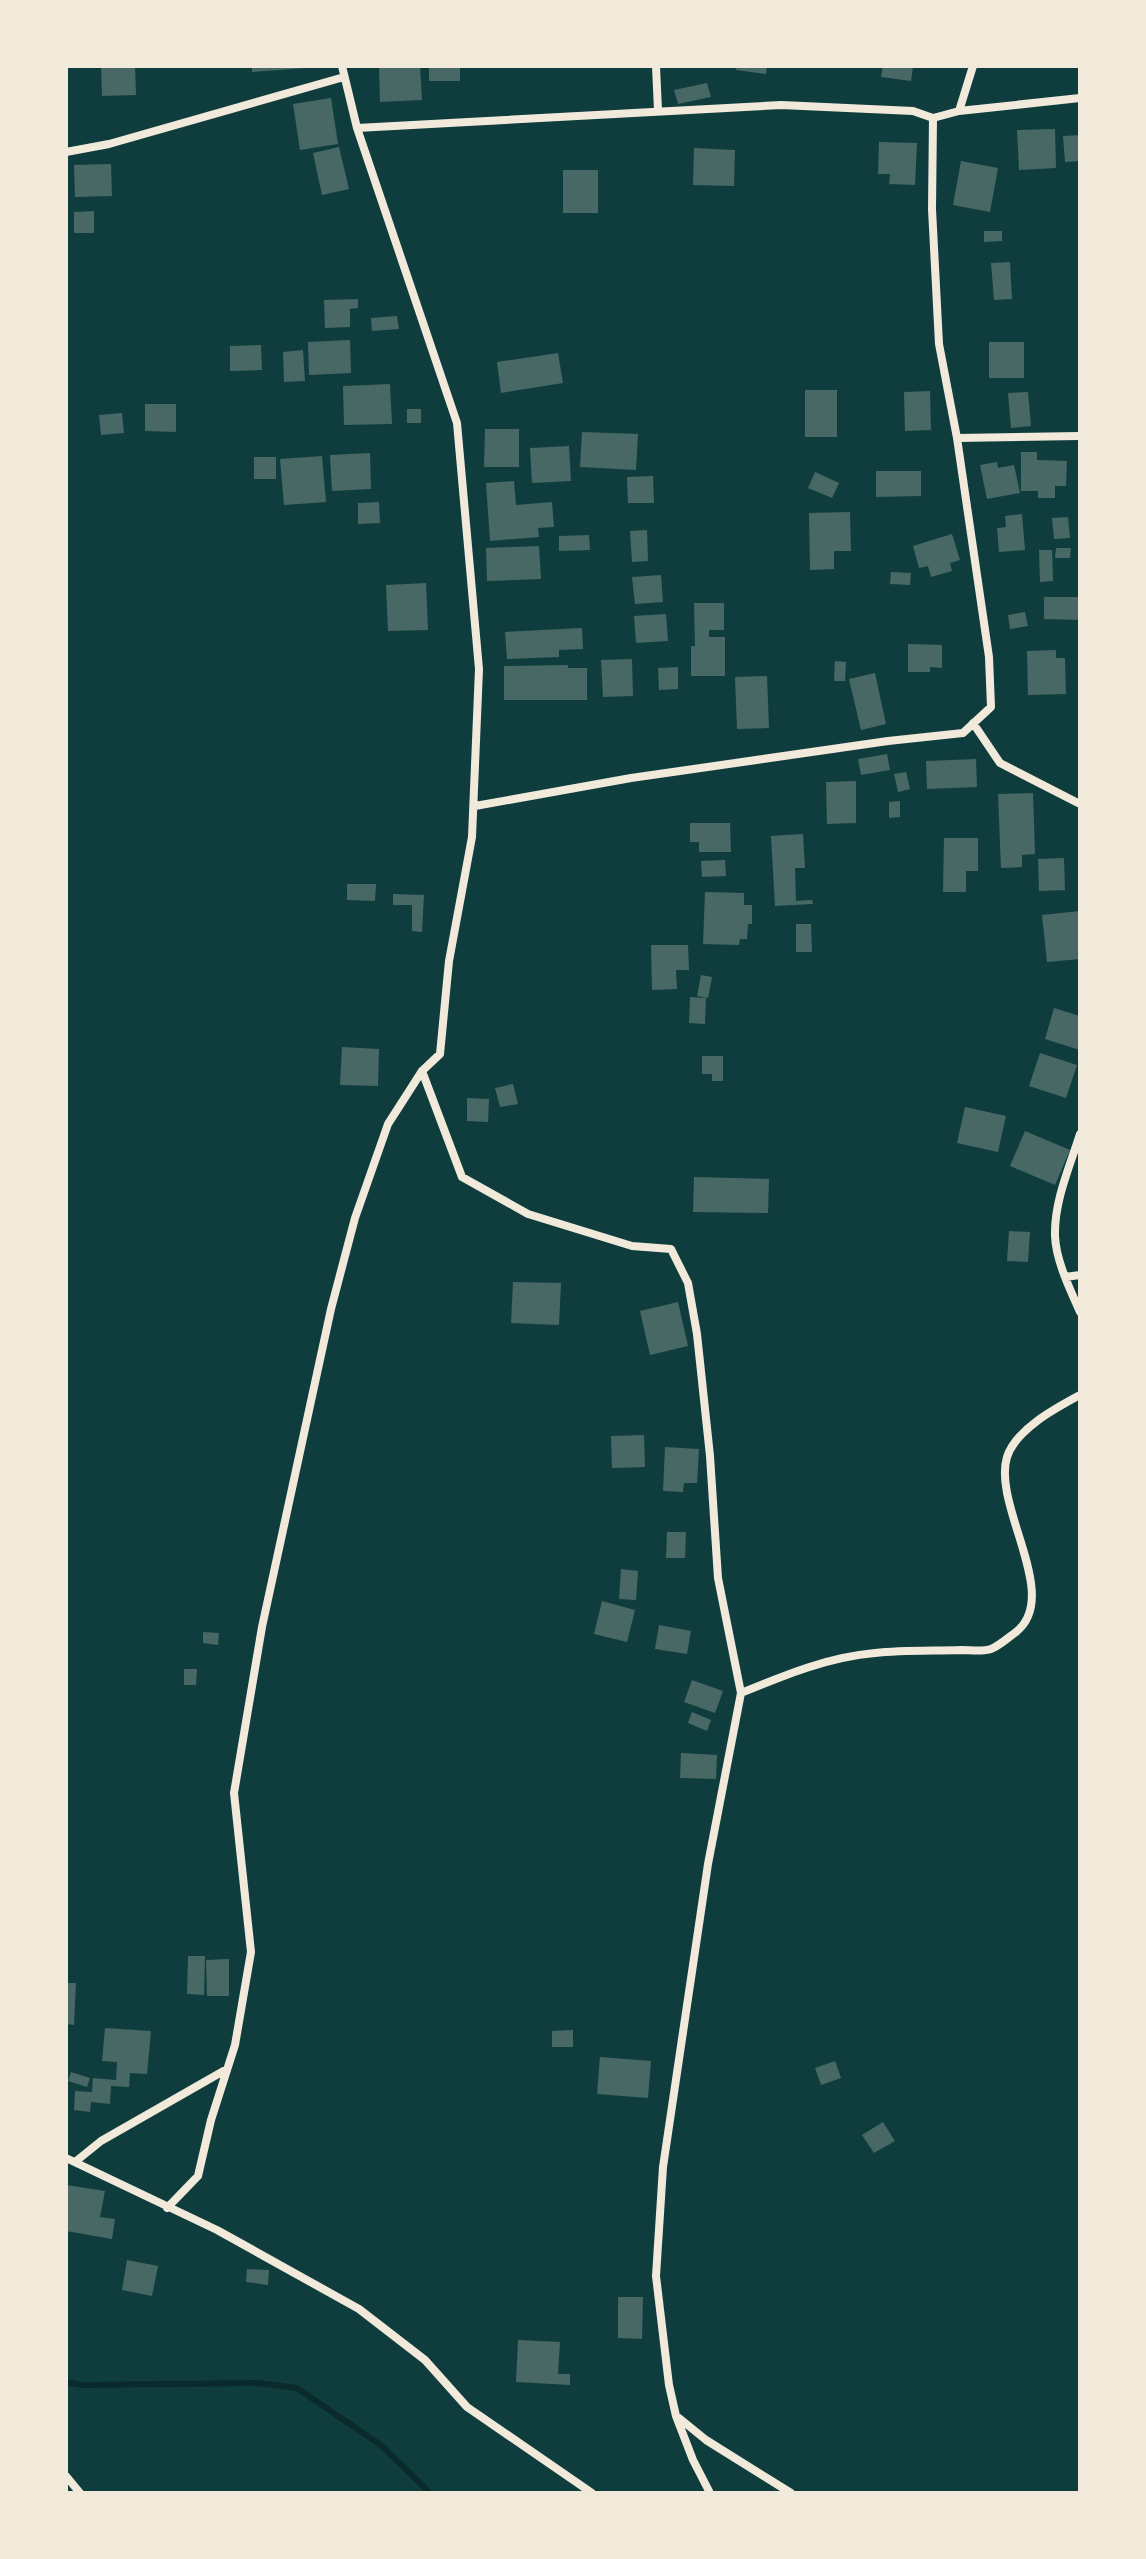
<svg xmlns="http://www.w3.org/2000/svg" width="1146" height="2559" font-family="'PT Sans',sans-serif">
<rect width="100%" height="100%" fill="#0f3d3e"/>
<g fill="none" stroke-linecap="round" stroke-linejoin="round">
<path stroke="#0a2a2b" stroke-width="6" d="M66,2382L82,2385L257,2383L297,2388L382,2446L430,2493"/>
</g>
<path fill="#486865" d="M101,66H135L136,95L102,96Z
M252,66H307V68L252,72Z
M379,66H420L422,100L380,102Z
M429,66H460V81H429Z
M737,66H767L766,74L736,70Z
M883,66H913L911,81L881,77Z
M707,83L711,97L678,104L674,90Z
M331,98L338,144L300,150L293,104Z
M1055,129L1056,168L1019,170L1017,130Z
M1080,135V161L1065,162L1063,136Z
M879,142L917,143L915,185L889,184L890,174H878Z
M339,147L349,189L322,195L313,153Z
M694,148L735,150L734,186L693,185Z
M961,161L998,168L990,212L953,205Z
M111,164L112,196L75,197L74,165Z
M563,170H598V213H563Z
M94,211V233H74V212Z
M984,231H1002V241L984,242Z
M1010,262L1012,299L994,300L991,263Z
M358,299V308L350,309V327L325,328L324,300Z
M397,316L399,329L372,331L371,318Z
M350,340L351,373L309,375L308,342Z
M989,342H1024V378H989Z
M261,345L262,370L230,371V346Z
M303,350L305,381L284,382L283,352Z
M558,353L563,383L501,393L497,362Z
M390,384L392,424L344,425L343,386Z
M805,390H837V437H805Z
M930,391L931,430L905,431L904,392Z
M1028,392L1031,426L1011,428L1008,393Z
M145,404H176V432L145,431Z
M407,409H421V423H407Z
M122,413L124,433L101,435L99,415Z
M485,429H519V467H484Z
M582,432L638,434L636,470L580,467Z
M569,446L571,481L532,483L530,448Z
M1021,452H1037V460L1067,461L1066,486H1055V498H1038V491H1021Z
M370,453L371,489L332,491L330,455Z
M322,456L326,502L284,505L280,459Z
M254,457H276V479H254Z
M997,462L998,468L1014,465L1020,493L987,499L980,465Z
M876,471H921V496L876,497Z
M815,472L839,483L832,498L808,488Z
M653,476L654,503H628L627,477Z
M514,481L516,505L552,502L554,527L538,528L539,537L490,541L486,483Z
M379,502L380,523L358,524V503Z
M850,512L851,551H834V569L810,570L809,513Z
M1022,514L1025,550L999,552L997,528L1006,527L1005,516Z
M1068,517L1070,538L1054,539L1052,518Z
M647,530L648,561L632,562L630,531Z
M952,534L960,560L950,563L952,571L931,577L928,566L919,568L913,546Z
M589,535L590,550L559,551V536Z
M539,546L541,579L487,581L486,548Z
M1056,548H1071L1070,558H1055Z
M1039,550H1052L1053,581L1040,582Z
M891,572L911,573L910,585L890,584Z
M661,575L663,602L635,604L632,577Z
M426,583L428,630L388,631L386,585Z
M1044,597H1080V620L1044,619Z
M694,603H724V630H709V637H725V676H691V646H695Z
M1025,612L1028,626L1010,629L1008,615Z
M666,614L668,641L636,643L634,616Z
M582,628L583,649L559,650V657L507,659L505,632Z
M908,644L942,645V668L930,667V672H908Z
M1056,650V658H1065L1066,694L1028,695L1027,651Z
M632,659L633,696L603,697L601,660Z
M835,661L846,662L845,681H834Z
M568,665V668H587V700H504V666Z
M678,667V689L659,690L658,668Z
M875,673L886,724L861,730L849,679Z
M767,676L769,728L737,729L735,677Z
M887,754L890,770L861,775L858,759Z
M976,759L977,787L927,789L926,761Z
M906,772L910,789L898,792L894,774Z
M856,781V823L827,824L826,782Z
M1033,793L1035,854L1022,855V867L1001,868L998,794Z
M900,801V817L889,818V802Z
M690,823H730L731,852H699V842H690Z
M803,834L805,868H795L796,901L812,900L813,904L775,906L771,836Z
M944,838H978V871H966V892H943Z
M1064,858L1065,890L1039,891L1038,859Z
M725,860L726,876L702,877L701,861Z
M347,884H376L375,901L347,900Z
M705,892L744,893V905H752V924H748L747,939H740L739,945L703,944Z
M393,894L424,895L422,932L412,931V905H393Z
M1080,911V959L1047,962L1042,915Z
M796,924H811L812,952H796Z
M651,945H688L689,970H676L677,989L652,990Z
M701,975L712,977L708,998L697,996Z
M690,997L706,998L705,1024L689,1023Z
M1054,1008L1080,1016V1050L1045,1039Z
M342,1047L379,1049L378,1086L340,1085Z
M1040,1053L1077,1065L1066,1098L1029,1086Z
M702,1056H723V1081H712V1074H702Z
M513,1084L518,1104L500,1107L495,1088Z
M467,1098L489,1099L488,1122L467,1121Z
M965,1107L1006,1116L998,1152L957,1143Z
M1025,1131L1070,1150L1055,1185L1010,1166Z
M694,1177L769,1179L768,1213L693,1212Z
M1009,1231L1030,1232L1028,1262L1007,1261Z
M513,1282L561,1283L559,1325L511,1323Z
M678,1302L688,1346L650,1355L640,1311Z
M644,1435L645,1467L612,1468L611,1436Z
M665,1447L699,1449L697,1483H684L683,1492L663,1491Z
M667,1532H686L685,1558H666Z
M621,1569L638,1571L636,1600L619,1599Z
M602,1601L635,1610L627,1642L594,1634Z
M659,1625L691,1631L687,1654L655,1649Z
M203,1632L219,1633L218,1645L203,1643Z
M184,1669H197L196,1685H184Z
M692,1680L723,1691L715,1713L684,1702Z
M692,1712L711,1720L707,1731L688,1723Z
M681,1753L717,1755L716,1779L680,1778Z
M188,1956H205L204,1995L187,1994Z
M229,1959V1996H207L206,1960Z
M66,1983H76L74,2025L66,2024Z
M105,2028L151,2031L147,2074L130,2073L129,2087L111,2086L110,2104L91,2102L90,2112L74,2110L75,2091L92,2092L93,2078L116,2080L117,2062L102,2061Z
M573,2030V2047H552V2031Z
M600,2057L651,2061L648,2098L597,2094Z
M835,2061L841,2078L821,2085L815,2068Z
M71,2072L90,2078L87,2087L68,2081Z
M883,2122L895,2141L874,2153L862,2135Z
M66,2185L105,2191L100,2217L115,2219L112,2239L66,2231Z
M127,2260L158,2266L152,2296L122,2290Z
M247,2269L269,2270L268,2285L246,2282Z
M618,2297H643L642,2339L618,2338Z
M518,2340L560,2342L558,2374H570V2385L516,2382Z"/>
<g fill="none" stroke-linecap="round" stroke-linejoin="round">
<path stroke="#f1e9da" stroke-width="8" d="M656,66L658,111
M959,111L1080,98
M357,128L781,105L913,111L933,118L959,111L973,66
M66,152L109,144L344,77
M957,438L1080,436
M973,723L1000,763L1080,804
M475,806L631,778L888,741L963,733L991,707L989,657L957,438L939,344L932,209L933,118
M422,1071L462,1177L528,1214L632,1246L671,1249L688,1283L697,1334L710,1456L718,1578L741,1693L708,1864L663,2167L656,2276L669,2385L676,2416L693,2460L710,2493
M1080,1134C1070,1166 1054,1201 1055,1236C1056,1261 1070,1289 1080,1312
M1065,1277L1080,1275
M741,1693C785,1675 828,1657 875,1653C903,1650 932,1651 961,1650C970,1650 983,1652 991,1649C999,1646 1009,1637 1016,1632C1062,1596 992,1506 1007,1457C1016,1429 1056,1408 1080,1395
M66,2158L217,2230L359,2309L425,2360L467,2407L592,2493
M75,2162L101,2141L227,2069
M167,2208L198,2176L211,2120L235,2045L251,1952L234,1793L262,1627L331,1309L355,1218L388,1124L422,1071L440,1054L449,961L472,837L479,669L457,423L357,128L342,66
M679,2418L706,2440L791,2493
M66,2476L80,2493"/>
</g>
<rect width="1146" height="2559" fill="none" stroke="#f1e9da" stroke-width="136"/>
</svg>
